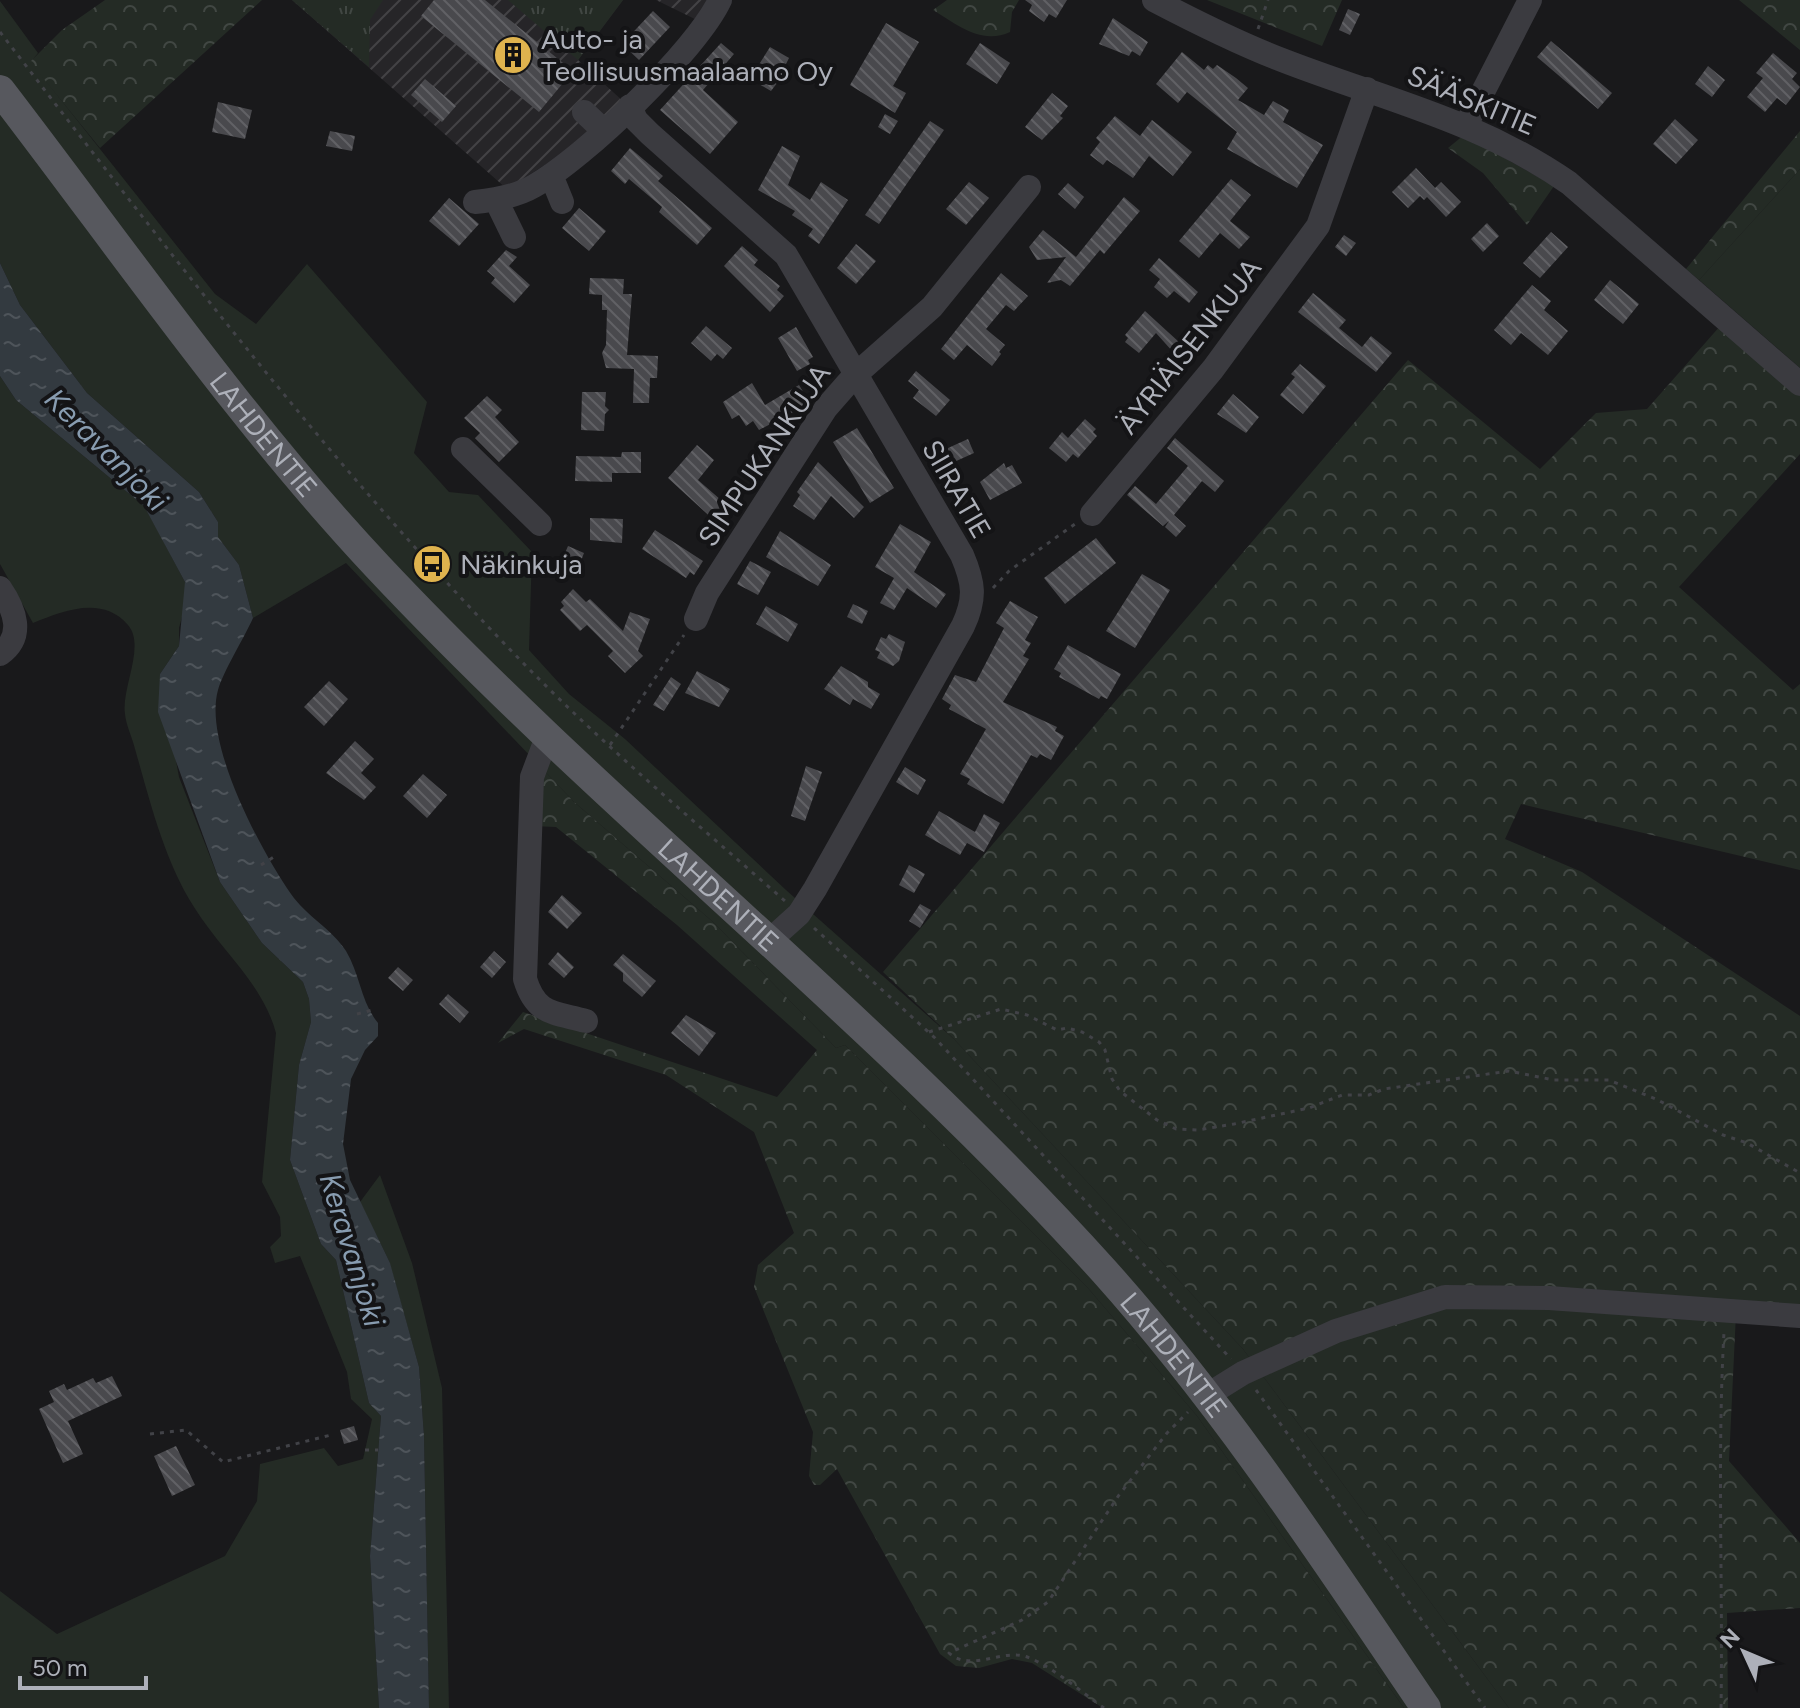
<svg xmlns="http://www.w3.org/2000/svg" width="1800" height="1708" font-family="Figtree,sans-serif">
<defs>
<pattern id="industrial-furrows" width="10" height="10" patternUnits="userSpaceOnUse" patternTransform="scale(2)"><rect width="10" height="10" fill="#262528"/><path d="M-1 1l2-2M0 10L10 0M9 11l2-2" fill="none" stroke="#434245"/></pattern>
<pattern id="forest-crowns" width="20" height="18" patternUnits="userSpaceOnUse" patternTransform="scale(2)"><rect width="20" height="18" fill="#242b25"/><path d="M2 6a3 3 0 1 1 6 0M12 15a3 3 0 1 1 6 0" fill="none" stroke="#414743"/></pattern>
<pattern id="park-tufts" width="24" height="20" patternUnits="userSpaceOnUse" patternTransform="scale(2)"><rect width="24" height="20" fill="#242b25"/><path d="M3 7l-1-3M5 7V3M7 7l1-3M15 17l-1-3M17 17v-4M19 17l1-3" fill="none" stroke="#414743"/></pattern>
<pattern id="water-ripples" width="26" height="14" patternUnits="userSpaceOnUse" patternTransform="scale(2)"><rect width="26" height="14" fill="#333a40"/><path d="M2 4q2-2 4 0t4 0M15 11q2-2 4 0t4 0" fill="none" stroke="#4e545a"/></pattern>
<pattern id="building-back-hatch" width="6" height="6" patternUnits="userSpaceOnUse" patternTransform="scale(2)"><rect width="6" height="6" fill="#49494d"/><path d="M-1 5l2 2M0 0l6 6M5-1l2 2" fill="none" stroke="#616165"/></pattern>
</defs>
<rect width="100%" height="100%" fill="#19191b"/>
<path fill="url(#industrial-furrows)" d="M292,0H623L578,60L625,103L581,142L507,189Z
M656,0H711L703,23Z"/>
<path fill="#242b25" d="M0,1L38,53L31,62L215,294L256,324L307,264L427,402L414,453L449,492L478,495L532,552L529,650L569,694L625,739L786,890L954,1039L1243,1349L1509,1708H1404L1197,1416L1087,1287L845,1045L836,1048L713,922L574,802L346,563L253,618L239,565L218,537V522L199,492L87,393L20,305L0,263Z
M1800,169V368L1699,280Z
M0,376L16,400L144,506L159,533L185,582L186,602L179,628V646L160,674L179,777L220,882L262,943L303,982L309,999L311,1022L299,1065L290,1160L321,1244L336,1260L369,1403L381,1416L370,1556L379,1708H0V1591L57,1634L225,1556L257,1501L260,1464L324,1448L338,1466L363,1459L372,1419L351,1399L347,1372L300,1256L275,1263L270,1247L281,1236L280,1217L262,1182L276,1033C262,982 221,951 194,907C164,860 150,801 135,749C132,737 126,725 125,714C121,688 146,646 128,625C102,595 63,611 33,623L0,564Z
M380,1175L412,1263L442,1388L449,1708H429L424,1436L419,1367L389,1261L360,1202Z"/>
<path fill="url(#forest-crowns)" d="M105,0H262L100,148L30,62L62,30Z
M947,0H1019L1012,12L1010,32C981,45 958,25 933,10Z
M1207,0H1342L1322,46Z
M1739,0H1800V50Z
M1800,131V169L1699,280L1686,269Z
M1464,135L1554,186L1527,225L1483,173L1448,148Z
M1721,325L1800,394V454L1679,587L1793,690L1800,684V870L1521,804L1505,839L1582,872L1800,1016V1316L1736,1313L1729,1461L1800,1543V1608L1727,1613L1728,1708H1509L1243,1349L954,1039L883,972L1408,360L1540,469L1596,413L1647,409Z
M537,763L574,802L713,922L836,1048L845,1045L1087,1287L1197,1416L1404,1708H1103L1032,1663L1012,1659L979,1668L956,1666L940,1654L837,1469L820,1485H814L809,1476L813,1432L754,1287L758,1265L794,1233L754,1132L666,1075L524,1029L498,1043L523,1012L777,1097L817,1050L677,925L556,827L533,826Z"/>
<path fill="url(#park-tufts)" d="M292,0H383L370,20L369,67Z
M508,0H623L578,60Z"/>
<path fill="url(#water-ripples)" d="M0,263L20,305L87,393L199,492L218,522V537L239,565L253,618C244,638 223,672 218,690C203,743 260,849 291,894C306,916 332,929 346,951C360,974 361,1003 378,1023V1036L365,1050L351,1079L343,1144L350,1180L390,1263L419,1367L424,1436L429,1708H379L370,1556L381,1416L369,1403L336,1260L321,1244L290,1160L299,1065L311,1022L309,999L303,982L262,943L220,882L158,712L160,674L179,646L185,582L144,506L16,400L0,376Z"/>
<path fill="url(#building-back-hatch)" d="M434,0H485L573,71L539,112L421,16Z
M1025,0H1067L1056,18L1049,14L1044,22L1029,11L1032,5Z
M1348,9L1360,14L1350,35L1339,30Z
M653,11L670,27L639,60L622,44Z
M1113,18L1148,42L1140,56L1132,51L1129,56L1099,44Z
M886,23L919,42L893,86L906,93L895,113L850,85Z
M1551,41L1612,93L1598,109L1537,57Z
M721,43L734,54L703,90L738,122L710,154L660,110Z
M980,43L1010,63L997,84L966,64Z
M770,47L789,58L782,72L784,74L771,91L750,79Z
M1182,52L1204,70L1208,65L1213,69L1217,65L1236,78L1248,88L1238,100L1264,115L1273,101L1289,110L1283,122L1323,145L1297,188L1227,149L1237,132L1187,92L1178,103L1156,84Z
M1773,53L1797,73L1792,79L1800,87L1786,105L1777,98L1765,112L1747,97L1763,78L1756,73Z
M1708,66L1725,80L1712,97L1695,84Z
M425,79L456,106L442,122L411,95Z
M1052,93L1068,106L1060,116L1063,118L1042,140L1025,127Z
M218,102L252,110L245,139L212,132Z
M885,114L898,121L890,134L878,127Z
M1115,116L1140,136L1152,120L1192,152L1173,176L1149,156L1133,178L1107,160L1103,165L1090,155L1100,142L1096,138Z
M1675,119L1698,140L1676,164L1653,144Z
M930,121L944,130L879,224L865,215Z
M330,131L355,136L352,151L326,146Z
M782,146L800,156L788,185L810,200L821,182L848,200L819,244L808,236L813,229L792,215L795,211L758,190Z
M630,148L663,176L658,181L712,228L697,245L659,212L662,207L629,179L625,184L611,171Z
M1416,168L1435,188L1441,182L1461,202L1446,217L1427,197L1424,200L1420,196L1408,208L1392,192Z
M1231,179L1251,195L1230,221L1250,237L1239,249L1220,233L1199,258L1179,241Z
M969,182L989,198L966,225L946,209Z
M1068,183L1084,197L1075,209L1058,194Z
M1124,197L1140,211L1104,254L1100,250L1070,286L1061,280L1047,283L1066,257L1037,260L1029,247L1043,230L1076,257Z
M449,198L479,224L459,246L429,221Z
M579,208L606,231L589,251L562,228Z
M1487,223L1499,236L1483,252L1471,239Z
M1551,232L1568,247L1540,278L1523,263Z
M1344,235L1356,243L1346,256L1335,247Z
M856,244L876,261L856,284L837,268Z
M742,246L758,260L754,265L780,286L777,290L784,296L770,312L724,266Z
M506,250L517,257L509,266L530,285L514,303L491,283L495,278L487,271Z
M1159,258L1198,292L1189,303L1174,291L1167,298L1154,287L1160,279L1149,270Z
M1001,273L1028,296L1014,311L1006,305L986,329L1005,345L999,352L1001,354L992,366L967,345L954,360L941,349Z
M590,278L624,279L623,294H632L627,355L658,356L657,378H650L649,403H633L634,369L606,368L602,353L606,345L607,310H602V295L589,294Z
M1610,280L1639,304L1623,324L1594,300Z
M1532,285L1551,301L1544,310L1568,331L1548,355L1521,333L1511,345L1494,330Z
M1313,293L1346,320L1339,328L1362,347L1371,336L1392,353L1376,372L1298,312Z
M1145,311L1191,353L1182,362L1156,333L1139,353L1125,342L1128,338L1125,335Z
M706,326L732,348L723,359L717,354L711,361L691,343Z
M796,327L813,357L808,360L810,364L797,371L778,338Z
M1300,364L1326,386L1303,414L1280,395L1295,377L1291,374Z
M916,371L950,400L936,416L913,398L919,390L908,381Z
M752,383L765,405L799,385L810,403L759,430L753,421L746,426L739,415L732,419L723,402Z
M582,392H606L605,406L609,410L605,414L604,431L581,430Z
M1233,394L1259,417L1246,433L1217,414Z
M487,396L502,410L495,417L519,442L499,462L475,438L480,433L464,418Z
M1085,419L1096,429L1093,432L1097,436L1078,458L1073,454L1066,462L1049,448L1062,432L1068,438Z
M857,428L894,488L870,503L833,442Z
M1175,438L1224,481L1215,492L1202,481L1174,515L1186,526L1176,537L1165,527L1169,521L1163,526L1127,495L1135,486L1156,504L1188,466L1167,448Z
M968,439L974,453L943,467L937,453Z
M697,445L714,460L698,480L729,507L716,522L668,478Z
M622,452H641V473H612V482L575,481L576,456L621,457Z
M818,462L864,507L854,518L831,496L814,520L793,506L800,495L797,492Z
M1004,463L1006,468L1012,465L1022,483L990,500L980,482Z
M590,518L623,519L622,543L590,540Z
M900,524L931,542L914,572L946,594L936,608L907,588L894,610L880,603L894,578L875,567Z
M655,530L703,561L694,575L690,572L686,578L642,549Z
M780,531L831,565L818,586L766,557Z
M1096,538L1116,563L1065,604L1044,578Z
M568,546L584,553L576,574L559,567Z
M750,561L771,572L758,595L737,584Z
M1142,574L1170,590L1135,648L1106,631Z
M573,589L586,602L590,599L623,631L630,612L650,619L638,651L643,656L625,673L608,656L613,651L587,625L580,631L560,610L564,606L561,602Z
M1010,601L1038,617L1025,640L1031,643L1023,656L1029,659L1003,702L1057,727L1055,731L1064,736L1051,760L1040,754L1037,758L1031,755L1003,804L967,784L970,779L960,774L986,729L949,709L951,705L942,699L955,675L976,682L1004,628L996,623Z
M853,604L868,611L862,624L847,617Z
M766,606L798,624L788,642L756,624Z
M889,634L905,642L899,661L893,666L877,658L880,652L875,650L881,637L886,639Z
M1068,645L1121,674L1107,699L1101,696L1099,699L1059,677L1061,673L1054,669Z
M841,666L868,682V687L880,694L871,709L853,699L850,705L824,689Z
M697,671L730,689L719,707L685,693Z
M671,677L681,684L664,711L653,705Z
M329,681L348,699L324,726L304,707Z
M355,741L374,759L361,773L376,787L364,800L326,773Z
M806,766L822,772L805,821L791,816Z
M905,767L926,780L918,795L896,782Z
M423,774L447,795L427,818L403,796Z
M939,811L975,832L984,814L1000,823L984,852L967,843L960,855L925,835Z
M909,865L925,874L914,893L899,885Z
M562,895L582,913L567,929L548,912Z
M920,904L931,910L920,928L909,921Z
M494,951L506,962L492,978L480,967Z
M558,952L574,967L564,978L548,964Z
M623,954L656,981L642,997L623,981V973L613,965Z
M398,967L413,980L403,991L388,978Z
M448,994L469,1012L460,1023L439,1004Z
M686,1015L716,1033L699,1056L671,1033Z
M112,1376L122,1396L68,1421L83,1454L63,1463L39,1409L54,1402L49,1391L64,1384L67,1390L93,1378L96,1383Z
M354,1426L358,1440L344,1444L340,1430Z
M176,1446L195,1485L172,1496L154,1456Z"/>
<g fill="none" stroke-linecap="round" stroke-linejoin="round">
<path stroke="#414247" stroke-width="3" stroke-dasharray="4 6" stroke-linecap="butt" d="M1258,29L1268,0
M0,32C171,254 340,479 538,678C616,756 702,828 785,901
M421,577L431,565
M993,588L1009,571L1075,524
M610,745L684,635
M261,865L277,855
M814,928L935,1038L1231,1359
M357,1014L376,1009
M929,1032L1001,1009L1027,1015L1057,1030L1067,1028L1082,1032L1099,1042L1105,1050L1112,1079L1120,1091L1157,1120L1176,1129L1198,1130L1234,1124L1309,1108L1342,1095H1369L1384,1089L1509,1071L1554,1080H1609L1656,1099L1723,1135L1747,1143L1800,1173
M1256,1390L1485,1708
M150,1434L186,1430L223,1462L331,1435
M365,1450H378
M1104,1708C1085,1695 1039,1655 1017,1655C994,1654 968,1670 949,1653L1022,1620L1048,1602L1119,1495L1167,1433L1188,1412
M1721,1708C1723,1583 1717,1457 1724,1332"/>
<path stroke="#3b3b40" stroke-width="24" d="M1154,0C1196,22 1238,43 1282,60C1385,100 1476,119 1569,183L1800,384
M630,106L636,120L650,134L786,255L962,555C974,583 976,598 963,626L815,889L799,914L769,941
M584,112L603,130
M1466,125L1530,0
M551,175L562,202
M496,200L514,237
M475,202C495,200 517,196 534,186C584,158 696,51 720,0
M463,449L540,524
M1092,514L1213,369L1318,226L1367,89
M0,588C15,610 25,636 0,654
M696,619L707,593L826,408L854,376L932,307L1029,187
M547,737L532,777L525,979C536,1015 553,1012 586,1021
M1206,1396L1243,1373L1336,1331L1445,1297L1549,1298L1800,1316"/>
<path stroke="#57585e" stroke-width="30" id="s1" d="M0,90C123,250 240,420 378,567C609,813 878,1020 1104,1271C1224,1405 1325,1559 1426,1708"/>
</g>
<defs>
<g id="building-disc" transform="scale(2)"><circle r="9.5" fill="#dfb34e" stroke="#141416"/><path d="M-4-6H4V6H1V3H-1V6H-4ZM-2.5-4.3h1.7v1.8h-1.7ZM.8-4.3h1.7v1.8H.8ZM-2.5-1h1.7V.8h-1.7ZM.8-1h1.7V.8H.8Z" fill="#111"/></g>
<g id="bus-disc" transform="scale(2)"><circle r="9.5" fill="#dfb34e" stroke="#141416"/><path d="M-5-6H5V4H4V6H2V4H-2V6H-4V4H-5ZM-3.5-4V0h7V-4ZM-3.5 1.2v1.5H-2V1.2ZM2 1.2v1.5H3.5V1.2Z" fill="#111"/></g>
</defs>
<g fill-rule="evenodd">
<use href="#building-disc" x="513" y="55"/>
<use href="#bus-disc" x="432" y="564"/>
</g>
<g text-anchor="middle" stroke-width="8" stroke-linejoin="round" paint-order="stroke">
<g font-size="28" fill="#adb0b9" stroke="#141416" text-anchor="start">
<text x="541" y="49">Auto- ja<tspan x="541" dy="32">Teollisuusmaalaamo Oy</tspan></text>
<text x="460" y="574">Näkinkuja</text>
</g>
<g font-size="28" fill="#adb0b9" stroke="#141416">
<text transform="translate(1472 100) rotate(23)" y="10">SÄÄSKITIE</text>
<text transform="translate(1189 346) rotate(-52)" y="10">ÄYRIÄISENKUJA</text>
<text dy="10" stroke="none"><textPath href="#s1" startOffset="434">LAHDENTIE</textPath></text>
<text transform="translate(764 455) rotate(-56)" y="10">SIMPUKANKUJA</text>
<text transform="translate(957 489) rotate(60)" y="10">SIIRATIE</text>
<text dy="10" stroke="none"><textPath href="#s1" startOffset="1082">LAHDENTIE</textPath></text>
<text dy="10" stroke="none"><textPath href="#s1" startOffset="1730">LAHDENTIE</textPath></text>
</g>
<g font-size="30" font-style="italic" fill="#889cb0" stroke="#141416">
<text transform="translate(106 450) rotate(45)" y="10">Keravanjoki</text>
<text transform="translate(352 1250) rotate(73)" y="10">Keravanjoki</text>
</g>
</g>
<g transform="translate(1744 1652) rotate(314)" stroke="#141416" stroke-width="6" paint-order="stroke">
<path d="M0-6L14 30L0 20L-14 30Z" fill="#adb0b9"/>
<text y="-12" font-size="22" font-weight="bold" text-anchor="middle" fill="#adb0b9">N</text>
</g>
<path d="M20 1676v12h126v-12" fill="none" stroke="#adb0b9" stroke-width="4"/>
<text x="32" y="1676" font-size="24" fill="#adb0b9" stroke="#141416" stroke-width="6" paint-order="stroke">50 m</text>
</svg>
